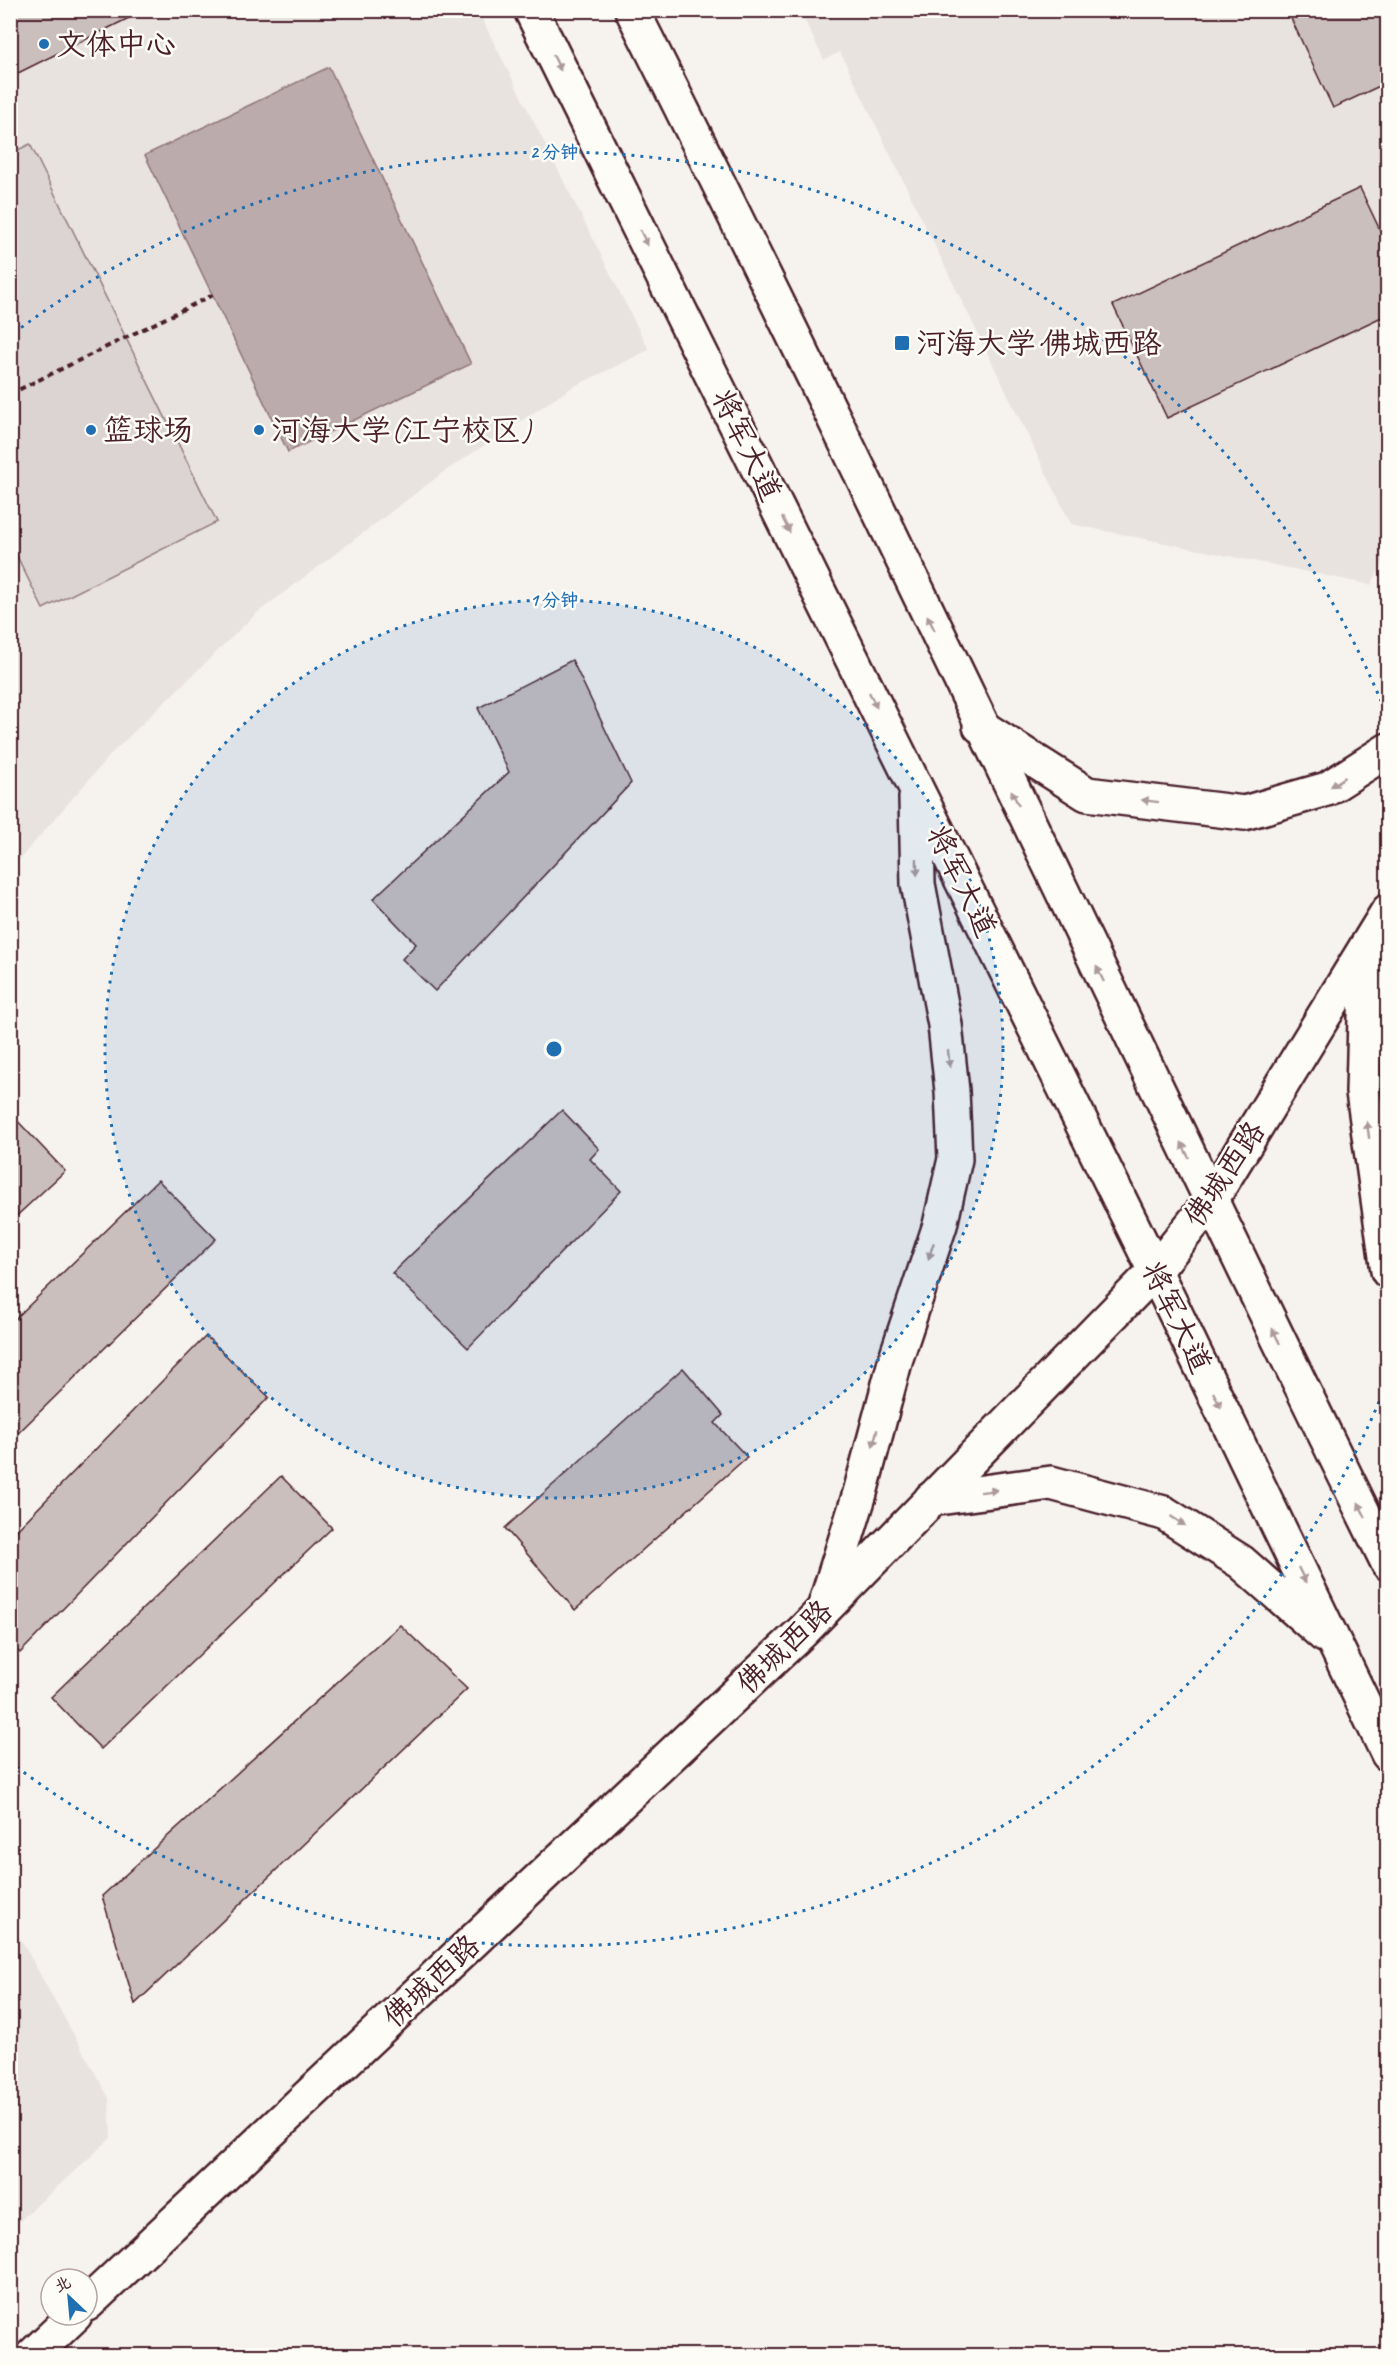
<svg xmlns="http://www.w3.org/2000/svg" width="1398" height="2366" font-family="Caveat,'LXGW WenKai TC',sans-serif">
<rect width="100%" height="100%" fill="#f6f3ef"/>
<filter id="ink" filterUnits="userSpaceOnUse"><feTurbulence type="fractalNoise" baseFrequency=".0167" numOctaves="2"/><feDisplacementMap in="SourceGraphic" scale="12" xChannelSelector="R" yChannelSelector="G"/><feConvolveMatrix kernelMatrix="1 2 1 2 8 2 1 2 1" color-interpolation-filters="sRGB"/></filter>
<g filter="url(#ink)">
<path fill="#e9e3e0" d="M11,11H478L649,350L571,388L444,472L257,613L113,752L11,869Z
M800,11H1387L1388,554L1371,585L1071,524L840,52L824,60Z
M11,1922L109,2098L111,2138L11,2229Z"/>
<path fill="#dcd4d2" stroke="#937a7e" stroke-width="1.5" d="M30,144L217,522L43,609L11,544L10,154Z"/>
<path fill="#bbabac" stroke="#8e7378" stroke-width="1.5" d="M329,67L471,364L288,452L145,155Z"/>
<path fill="#cbbfbe" stroke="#4a1f2b" stroke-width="1.5" d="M10,10H145L10,77Z
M1287,10H1388V82L1333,108Z
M1360,188L1388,247V314L1167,418L1113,305Z
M572,660L631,783L435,991L402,959L416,944L373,899L509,772L478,708Z
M562,1110L599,1149L590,1159L621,1191L468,1348L392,1273Z
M10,1113L65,1171L10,1222Z
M158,1180L216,1239L10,1441V1324Z
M206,1336L269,1397L20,1653L10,1643V1537Z
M683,1368L723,1415L715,1423L747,1457L575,1610L505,1528Z
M281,1476L332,1528L101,1749L51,1697Z
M400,1625L467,1689L135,2004L102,1896Z"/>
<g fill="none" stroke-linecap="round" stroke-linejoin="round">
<g stroke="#4a1f2b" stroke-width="38">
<path id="secondary" d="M87,2304L803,1631L1155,1271L1210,1202L1388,911
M32,2356L75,2315"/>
</g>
<g stroke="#4a1f2b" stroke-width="38">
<path id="primary" d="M531,10L1155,1271L1388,1754
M632,10C891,524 1133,1047 1388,1563
M980,726L1087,794L1244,813L1327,789L1388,750
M1364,953L1366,982L1363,1092L1388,1271
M931,1499L1051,1483L1164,1513L1241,1562L1324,1635
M824,1609L860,1493L896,1358L940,1225L955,1159L952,1091L945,1025L918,884L916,798"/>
</g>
<path stroke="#4a1f2b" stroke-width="4" stroke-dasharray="6 4.5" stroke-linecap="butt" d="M10,394L213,295"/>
<use href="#secondary" stroke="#fdfcf7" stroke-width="33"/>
<use href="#primary" stroke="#fdfcf7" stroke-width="33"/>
</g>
<defs><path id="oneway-solid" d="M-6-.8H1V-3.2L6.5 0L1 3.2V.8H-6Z" transform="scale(1.5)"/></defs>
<g fill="#ac999b">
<use href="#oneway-solid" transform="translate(557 63) rotate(64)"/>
<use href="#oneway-solid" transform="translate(644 238) rotate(64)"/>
<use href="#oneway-solid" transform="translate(786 525) rotate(64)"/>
<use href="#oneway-solid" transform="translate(931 623) rotate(-116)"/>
<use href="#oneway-solid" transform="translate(873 700) rotate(64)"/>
<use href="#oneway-solid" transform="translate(1338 782) rotate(147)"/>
<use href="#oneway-solid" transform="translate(1015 798) rotate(-116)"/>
<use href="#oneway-solid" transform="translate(1150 801) rotate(-173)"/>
<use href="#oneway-solid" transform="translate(917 867) rotate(89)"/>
<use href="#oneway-solid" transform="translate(1100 974) rotate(-116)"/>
<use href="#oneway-solid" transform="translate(949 1059) rotate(83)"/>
<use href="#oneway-solid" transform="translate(1368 1130) rotate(-98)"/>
<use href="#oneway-solid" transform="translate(1185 1150) rotate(-116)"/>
<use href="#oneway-solid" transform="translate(931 1251) rotate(108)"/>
<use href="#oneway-solid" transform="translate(1276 1336) rotate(-116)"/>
<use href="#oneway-solid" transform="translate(1217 1400) rotate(64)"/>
<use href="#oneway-solid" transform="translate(875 1438) rotate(105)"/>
<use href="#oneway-solid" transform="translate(989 1491) rotate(-7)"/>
<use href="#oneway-solid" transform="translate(1362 1510) rotate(-116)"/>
<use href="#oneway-solid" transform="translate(1178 1521) rotate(33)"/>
<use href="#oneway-solid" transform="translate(1302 1575) rotate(64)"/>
</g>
</g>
<circle cx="554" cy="1049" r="449" fill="#1f6fb2" fill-opacity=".12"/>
<g fill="none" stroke="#1f6fb2" stroke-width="3" stroke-dasharray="3 6">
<circle cx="554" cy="1049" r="449"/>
<path d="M1386 1385A897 897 0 0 1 14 1765M14 333A897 897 0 0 1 1386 713"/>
</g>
<g fill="#1f6fb2" stroke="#fdfcf7" stroke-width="2">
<circle cx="44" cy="44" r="6"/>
<rect x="894" y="335" width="16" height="16" rx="3"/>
<circle cx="91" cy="430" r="6"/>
<circle cx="259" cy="430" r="6"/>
</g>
<g text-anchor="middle" stroke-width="5" stroke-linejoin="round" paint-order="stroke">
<g font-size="30" fill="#4a1f2b" stroke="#fdfcf7" text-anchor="start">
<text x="56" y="54">文体中心</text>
<text x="916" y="353">河海大学·佛城西路</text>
<text x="103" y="440">篮球场</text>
<text x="271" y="440">河海大学(江宁校区)</text>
</g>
<g font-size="30" fill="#4a1f2b" stroke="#fdfcf7">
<text transform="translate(747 445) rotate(64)" y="10">将军大道</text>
<text transform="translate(962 881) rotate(64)" y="10">将军大道</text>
<text transform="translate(1224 1174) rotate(-56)" y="10">佛城西路</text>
<text transform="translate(1177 1317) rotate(64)" y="10">将军大道</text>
<text transform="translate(784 1647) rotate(-44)" y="10">佛城西路</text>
<text transform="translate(431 1981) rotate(-43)" y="10">佛城西路</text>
</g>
</g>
<circle cx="554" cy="1049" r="9" fill="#1f6fb2" stroke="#fdfcf7" stroke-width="3"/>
<g font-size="18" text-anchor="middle" font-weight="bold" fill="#1f6fb2" stroke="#fdfcf7" stroke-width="5" stroke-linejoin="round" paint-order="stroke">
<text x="554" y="158">2 分钟</text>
<text x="554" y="606">1 分钟</text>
</g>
<rect width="1398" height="2366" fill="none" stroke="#fdfcf7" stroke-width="36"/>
<rect x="18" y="18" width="1362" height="2330" fill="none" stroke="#4a1f2b" stroke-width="2" filter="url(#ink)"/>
<g transform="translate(69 2297) rotate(334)"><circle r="28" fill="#fdfcf7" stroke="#b5a4a5" stroke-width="1.5"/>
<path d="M0-4.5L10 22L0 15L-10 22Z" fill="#1f6fb2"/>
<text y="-9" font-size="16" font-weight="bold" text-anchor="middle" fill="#4a1f2b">北</text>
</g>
</svg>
